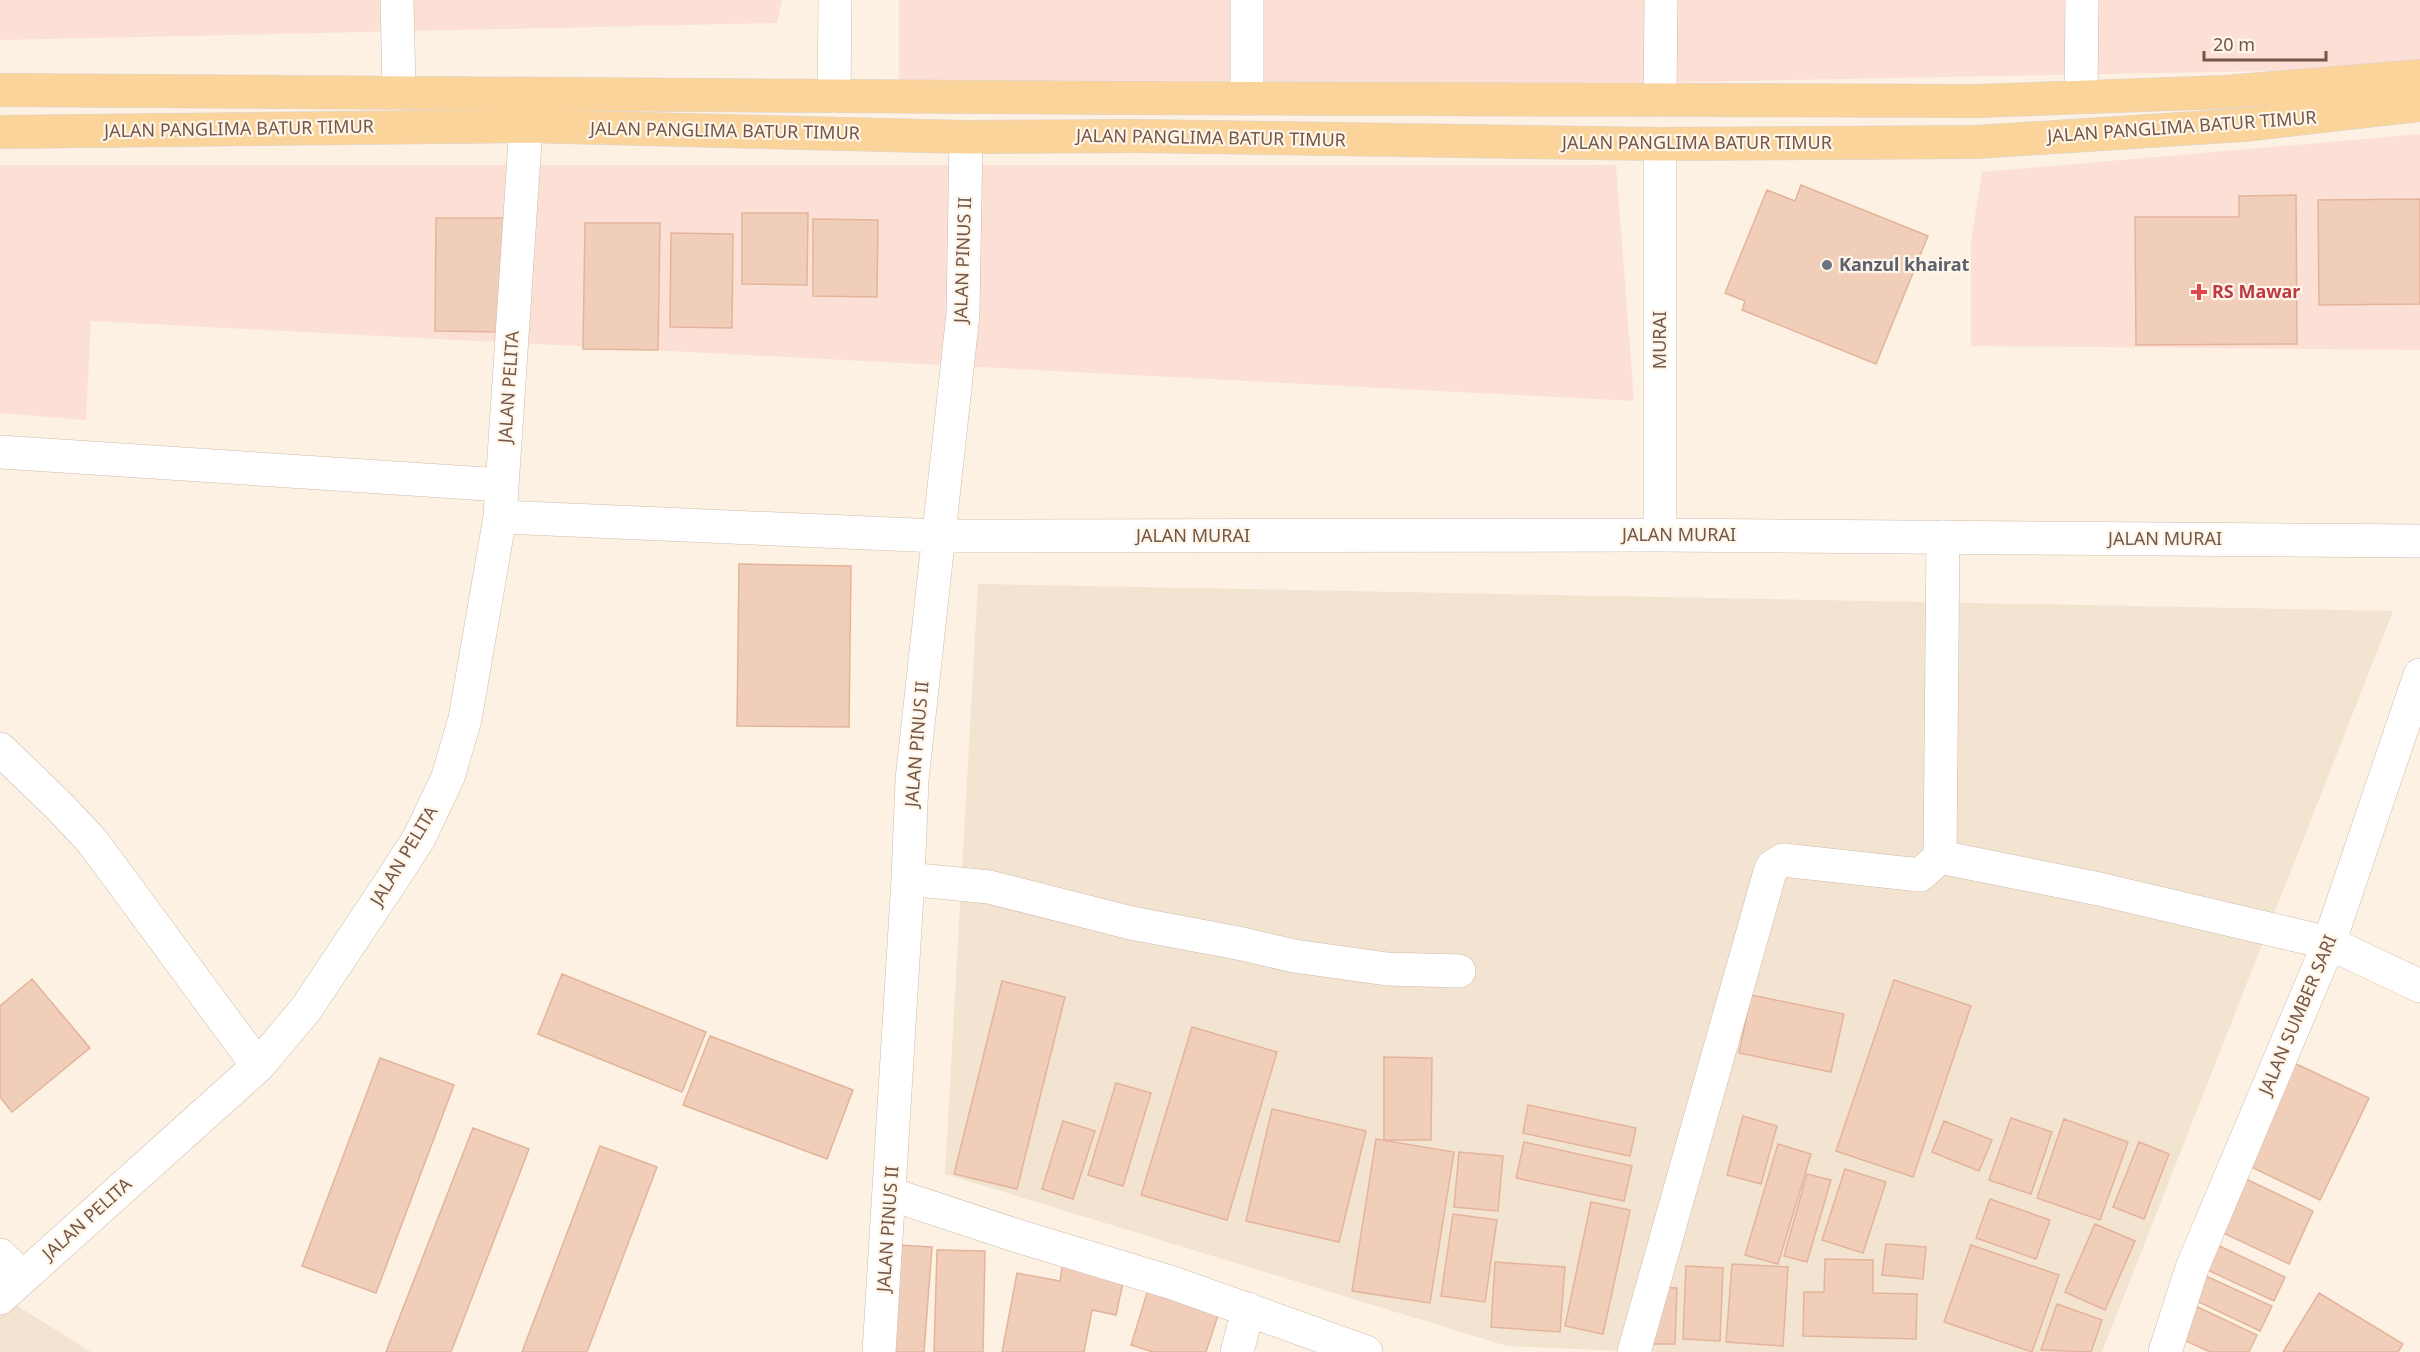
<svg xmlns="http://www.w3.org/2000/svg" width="2420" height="1352" font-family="'Noto Sans',sans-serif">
<rect width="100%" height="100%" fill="#fcf1e2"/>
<path fill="#f3e3d1" d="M978,584L2393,611L2102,1352H1650L1507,1346L945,1174Z
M0,1295L91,1352H0Z"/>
<path fill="#fce0d6" d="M0,0H782L777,23L0,40Z
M899,0H2420V68L899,97Z
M2420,134V350L1971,346V241L1982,172Z
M0,165H1616L1634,401L91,321L86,420L0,413Z"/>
<path fill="#f1ceba" stroke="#e3b49b" stroke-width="1.5" d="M1801,185L1928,236L1876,364L1742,310L1745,301L1725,293L1767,190L1795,201Z
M2296,195L2297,344L2136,345L2135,217H2239V196Z
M2420,199V304L2319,305L2318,200Z
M742,213H808L807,285L742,284Z
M436,218H504L503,332L435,331Z
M813,219L878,220L877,297L813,296Z
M585,223H660L658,350L583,349Z
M671,233L733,234L732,328L670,327Z
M739,564L851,566L849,727L737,726Z
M562,974L706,1032L682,1092L538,1034Z
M32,979L90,1048L12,1112L0,1097V1006Z
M1894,980L1971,1006L1913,1177L1836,1151Z
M1002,981L1065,997L1017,1189L954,1174Z
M1751,995L1844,1014L1831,1072L1739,1053Z
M1192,1027L1277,1052L1227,1220L1141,1195Z
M710,1036L853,1090L827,1159L683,1105Z
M1384,1057L1432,1058L1431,1140H1384Z
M380,1058L454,1085L376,1293L302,1266Z
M2294,1063L2369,1098L2320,1200L2245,1164Z
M1116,1083L1151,1093L1123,1186L1088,1175Z
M1528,1105L1636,1128L1630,1156L1523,1133Z
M1272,1109L1366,1131L1339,1242L1246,1221Z
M1743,1116L1777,1126L1761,1184L1727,1175Z
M2011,1118L2052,1132L2031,1194L1989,1180Z
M2064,1119L2128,1142L2100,1220L2037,1198Z
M1063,1121L1095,1131L1073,1199L1042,1189Z
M1944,1121L1992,1140L1979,1171L1932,1152Z
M473,1128L529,1149L451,1352H386Z
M1376,1139L1454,1152L1430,1303L1352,1291Z
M1524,1142L1632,1166L1624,1201L1516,1178Z
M2139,1142L2169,1154L2144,1219L2113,1207Z
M1778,1144L1811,1154L1778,1264L1745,1255Z
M600,1146L657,1167L587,1352H522Z
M1459,1152L1503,1156L1498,1211L1454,1207Z
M1845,1169L1886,1182L1863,1253L1822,1240Z
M1807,1174L1831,1180L1807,1262L1784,1256Z
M2246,1179L2313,1211L2289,1264L2221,1232Z
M1990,1199L2050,1220L2036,1259L1976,1238Z
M1591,1202L1630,1210L1603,1334L1565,1326Z
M1453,1214L1497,1220L1485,1302L1441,1296Z
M2095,1224L2135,1241L2105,1310L2065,1292Z
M2213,1243L2285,1277L2274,1301L2201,1267Z
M1886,1244L1926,1247L1923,1279L1882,1275Z
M897,1245L932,1247L924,1352H890Z
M1971,1245L2059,1275L2032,1352L1944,1322Z
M937,1250L985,1251L983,1352H934Z
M1825,1259L1873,1260V1293L1917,1294L1916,1339L1803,1336L1804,1292H1824Z
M1063,1261L1125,1273L1116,1315L1092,1310L1084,1352H1002L1017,1273L1060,1281Z
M1495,1262L1565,1267L1560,1332L1491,1327Z
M1732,1264L1788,1267L1783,1346L1726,1342Z
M1686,1266L1723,1268L1720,1341L1683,1339Z
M2197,1272L2272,1306L2260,1331L2186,1296Z
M1654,1287L1677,1288L1675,1344H1652Z
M1148,1290L1219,1312L1206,1352H1153L1131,1345Z
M2319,1293L2403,1344L2398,1352H2283Z
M2189,1303L2257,1335L2249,1352H2210L2173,1335Z
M2057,1304L2102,1320L2091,1352L2041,1350Z"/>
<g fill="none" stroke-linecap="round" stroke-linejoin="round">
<g stroke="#cfbbac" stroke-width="34">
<path id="minor" d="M397,0L399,93
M834,96L835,0
M2081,97L2082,0
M1247,99V0
M1660,100L1661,0
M0,452L502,485
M500,517L938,536L1660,535L2420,541
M1660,535V144
M0,749L59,806L92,841L258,1066
M1940,857L1943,537
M908,879L989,887L1131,923L1238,943L1294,956L1387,969L1459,971
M890,1194L1021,1237L1173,1283L1366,1352
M0,1255L22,1277
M0,1298L258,1066L306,1009L392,880L419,838L448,777L465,719L500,517L526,126
M879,1352L908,879L912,780L963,314L966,137
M1237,1352L1248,1309
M1634,1352L1770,872L1772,867L1783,860L1920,875L1940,857L2099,889L2329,943L2420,986
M2165,1352L2192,1268L2329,943L2420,675"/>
</g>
<g stroke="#dbd3d0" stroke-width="34">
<path id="major" d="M0,90L1123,98L1977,101L2225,92L2420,76
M0,132L526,126L966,137L1135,136L1660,144L1976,142L2243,125L2420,105"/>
</g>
<use href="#minor" stroke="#fff" stroke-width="33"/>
<use href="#major" stroke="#fad49b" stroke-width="33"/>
</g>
<circle fill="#6b7280" stroke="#fff5e8" stroke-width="2" cx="1827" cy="265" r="6"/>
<path fill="#e0444e" stroke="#fff5e8" stroke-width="2" d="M2196 283h6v6h6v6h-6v6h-6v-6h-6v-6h6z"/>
<g text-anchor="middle" stroke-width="4.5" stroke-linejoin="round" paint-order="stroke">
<g font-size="18" fill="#735749" stroke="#fff5e8">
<text transform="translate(2182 127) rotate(-4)" y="6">JALAN PANGLIMA BATUR TIMUR</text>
<text transform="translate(239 129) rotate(-1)" y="6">JALAN PANGLIMA BATUR TIMUR</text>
<text transform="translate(725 131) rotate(1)" y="6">JALAN PANGLIMA BATUR TIMUR</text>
<text transform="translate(1211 138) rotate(1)" y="6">JALAN PANGLIMA BATUR TIMUR</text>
<text x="1697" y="149">JALAN PANGLIMA BATUR TIMUR</text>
<text transform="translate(963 260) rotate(-88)" y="6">JALAN PINUS II</text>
<text transform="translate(1660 340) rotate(-90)" y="6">MURAI</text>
<text transform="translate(509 387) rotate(-86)" y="6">JALAN PELITA</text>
<text x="1679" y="541">JALAN MURAI</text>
<text x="1193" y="542">JALAN MURAI</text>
<text x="2165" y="545">JALAN MURAI</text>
<text transform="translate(917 744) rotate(-85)" y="6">JALAN PINUS II</text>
<text transform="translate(404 856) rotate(-59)" y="6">JALAN PELITA</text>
<text transform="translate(2298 1015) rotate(-67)" y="6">JALAN SUMBER SARI</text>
<text transform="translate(87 1219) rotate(-42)" y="6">JALAN PELITA</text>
<text transform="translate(888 1229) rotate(-86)" y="6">JALAN PINUS II</text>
</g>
<g font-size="18" font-weight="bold" fill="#5b616d" stroke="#fff5e8" text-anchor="start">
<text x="1839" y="271">Kanzul khairat</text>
</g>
<g font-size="18" font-weight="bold" fill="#be3a42" stroke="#fff5e8" text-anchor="start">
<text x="2212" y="298">RS Mawar</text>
</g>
</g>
<path d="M2204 51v9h122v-9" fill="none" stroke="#735749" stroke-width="3"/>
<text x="2213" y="51" font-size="18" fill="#735749" stroke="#fff5e8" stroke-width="4.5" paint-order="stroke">20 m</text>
</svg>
